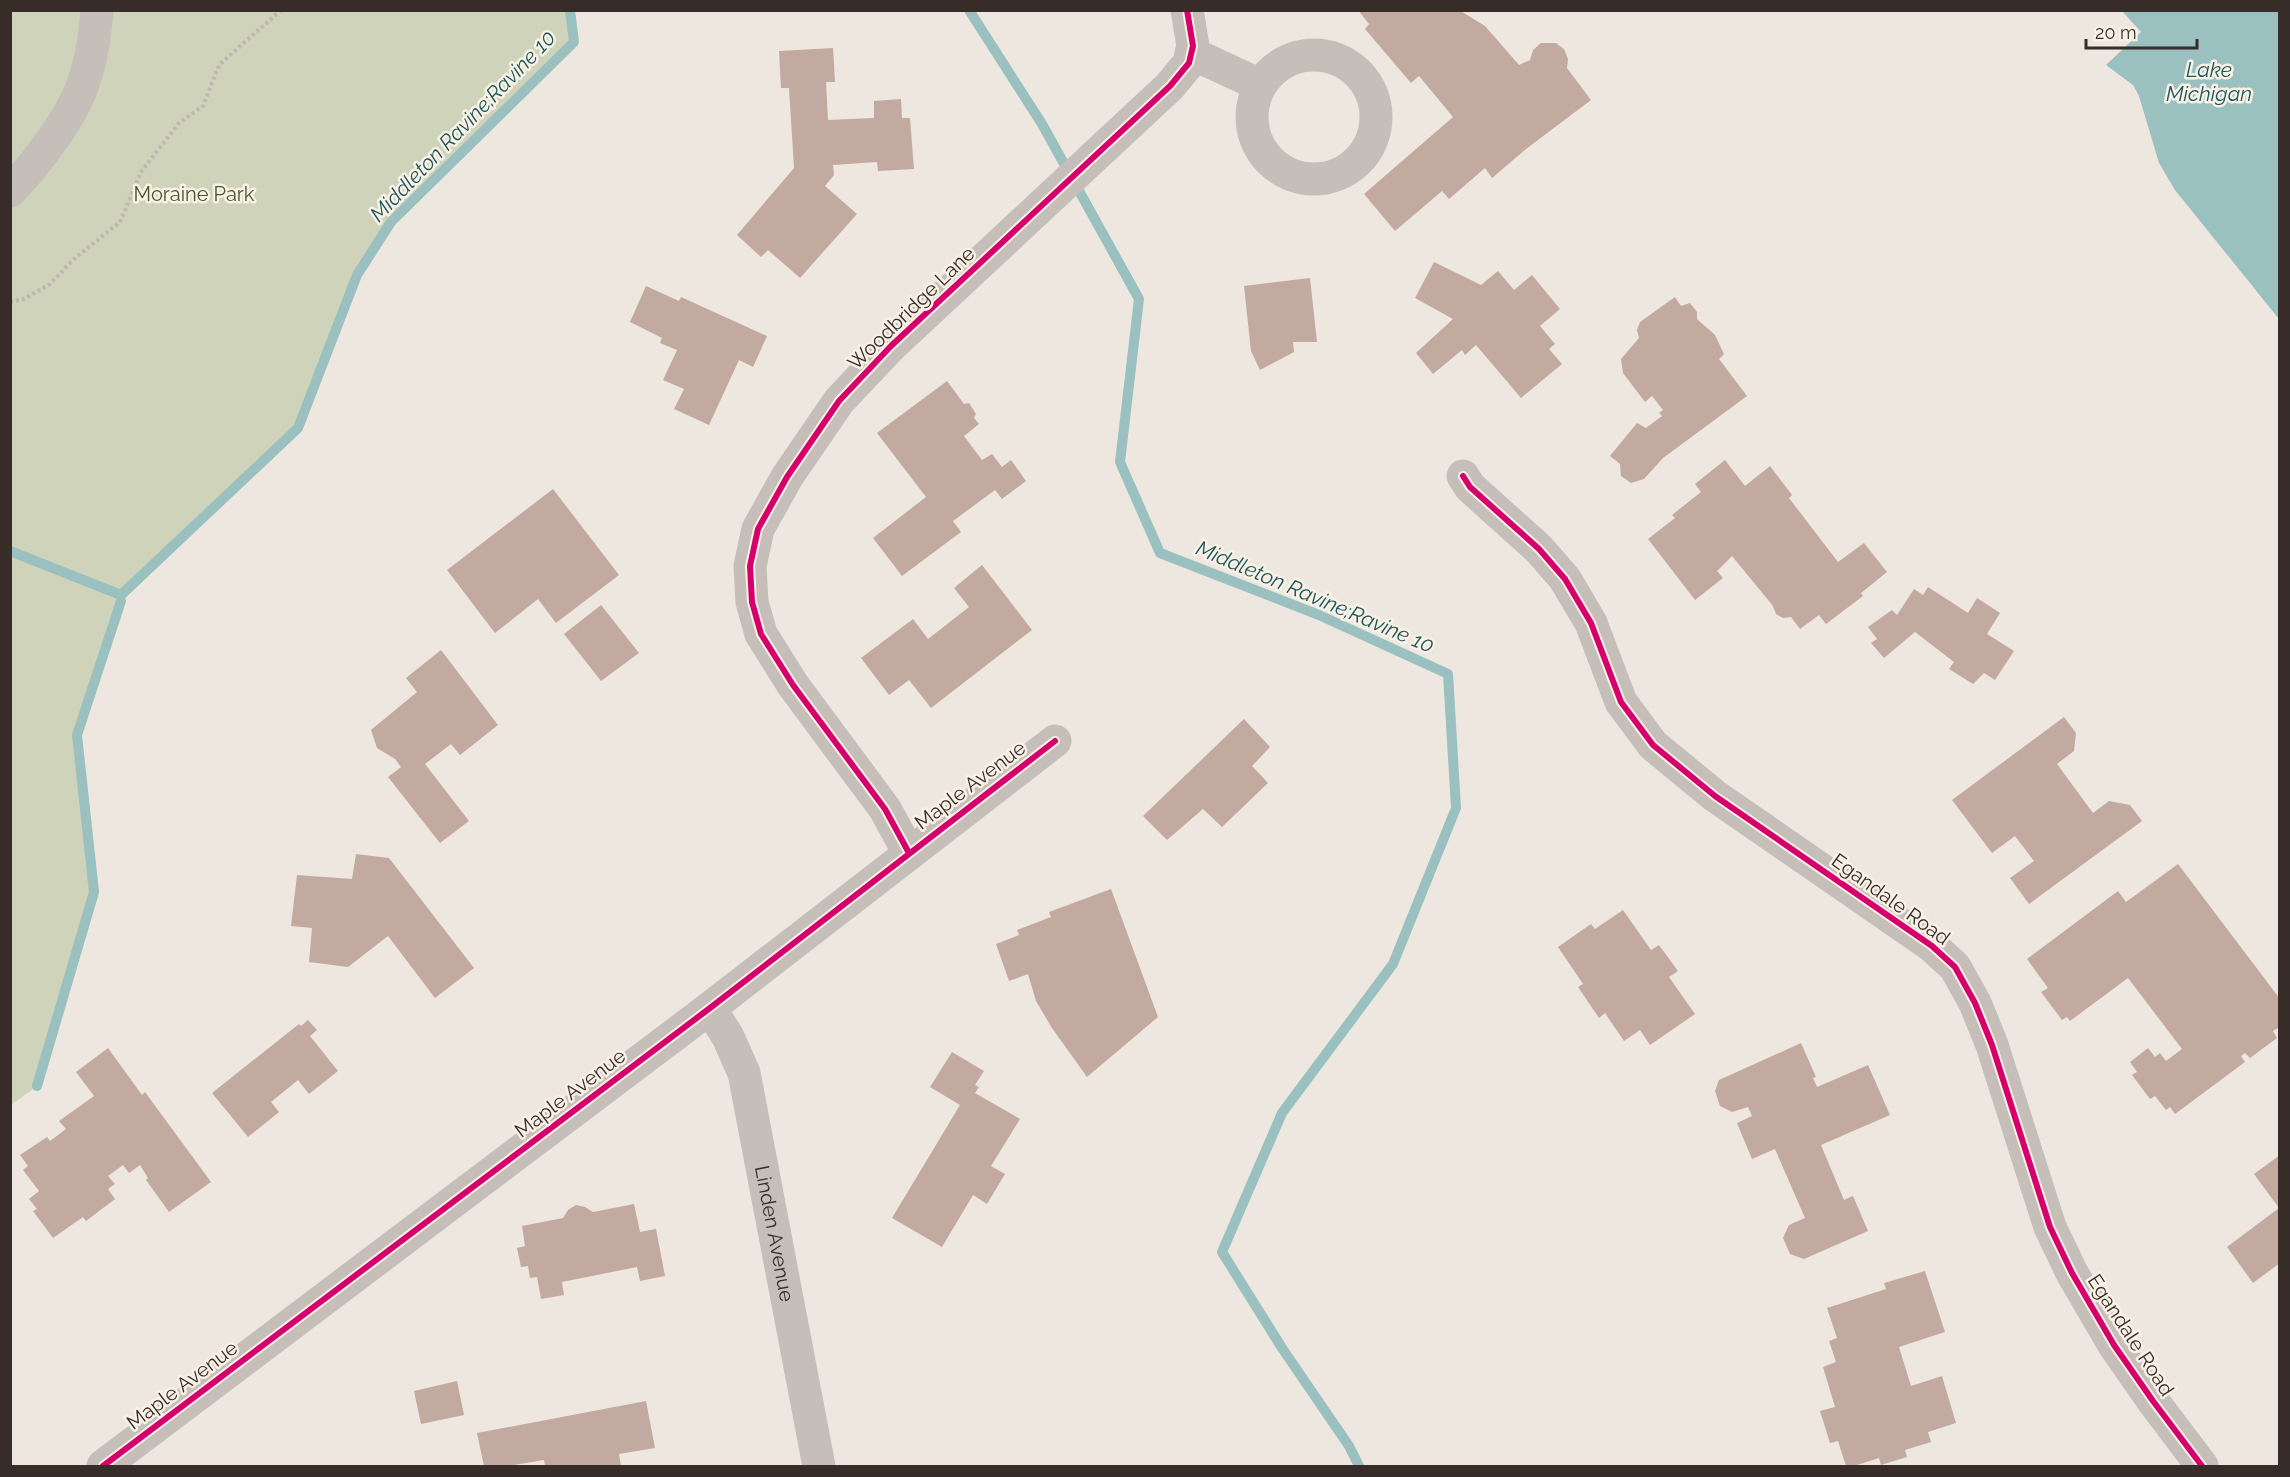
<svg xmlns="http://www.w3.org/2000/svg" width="2290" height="1477" font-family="Raleway,sans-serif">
<rect width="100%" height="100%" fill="#ede7e0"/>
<path fill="#ced3b9" d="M11,11H570L574,42L391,222L357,275L298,428L121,601L77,735L94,892L37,1086L11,1105Z"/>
<path fill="#9ac0c0" d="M2122,11H2279V319L2175,190L2159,163L2139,96L2133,85L2106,65L2141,32Z"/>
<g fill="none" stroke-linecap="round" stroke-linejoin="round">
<path stroke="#9ac0c0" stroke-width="10" d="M969,10L1042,124L1139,299L1120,462L1160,553L1319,615L1448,674L1456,808L1393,964L1282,1113L1222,1252L1282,1348L1349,1446L1359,1466
M10,551L121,595L298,428L357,275L391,222L574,42L570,10
M37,1086L94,892L77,735L121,601"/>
</g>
<path fill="#c2aaa0" d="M1358,10H1459L1485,26L1519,65L1530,60L1533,50L1541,43H1556L1564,49L1568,59L1567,68L1591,100L1526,149L1492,178L1485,168L1449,199L1442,191L1395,231L1364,194L1453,117L1419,76L1411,83L1365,29L1369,24Z
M833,48L835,82H826L828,120L874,118V101L901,99L902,118H910L914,169L878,171L877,162L833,165L834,175L825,186L857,214L800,278L768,250L761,257L737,235L794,168L789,88H781L779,51Z
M1434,262L1481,285L1498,271L1514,290L1532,275L1560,309L1540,326L1555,344L1549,349L1562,364L1521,398L1476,345L1465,355L1462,350L1433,374L1416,353L1453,319L1415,298Z
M1310,278L1317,342H1293L1294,352L1260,370L1251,351L1244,286Z
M646,286L679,301L681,297L767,336L753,367L739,360L709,425L674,409L684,389L663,380L677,350L660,343L662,338L630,322Z
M1675,297L1681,306L1690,303L1697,312V319L1715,335L1724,354L1719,359L1747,396L1663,458L1644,479L1631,483L1621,476L1620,464L1610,456L1637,423L1646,428L1662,416L1659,413L1663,410L1652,396L1645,402L1623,373L1621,359L1639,338L1637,330L1640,322Z
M947,381L964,404L969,403L976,414L974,418L979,424L964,436L982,460L992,454L1002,467L1011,460L1026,481L1002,499L995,490L953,521L961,532L902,576L873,538L926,497L877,433Z
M1725,460L1745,486L1770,466L1792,495L1789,498L1838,562L1864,543L1887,572L1861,593L1863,596L1826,624L1819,615L1800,629L1791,617L1783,618L1776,614L1773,606L1732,556L1717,571L1723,578L1695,600L1648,539L1675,518L1672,515L1701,492L1695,484Z
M553,489L619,575L556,623L538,599L495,633L447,570Z
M982,565L1032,630L931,708L909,680L889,695L861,658L913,619L928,639L969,607L954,588Z
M1928,587L1968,613L1977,598L2000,613L1987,634L2014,651L1995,680L1984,673L1973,684L1949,669L1954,662L1915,632L1884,658L1871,643L1877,639L1868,627L1892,610L1897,615L1914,589L1923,595Z
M601,605L639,653L601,681L564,634Z
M441,650L498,725L460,755L451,744L425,764L469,821L440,843L388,777L401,767L395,759L377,748L371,730L417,692L406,678Z
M2064,717L2076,733L2074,751L2057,764L2093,813L2109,801L2130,805L2142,821L2029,904L2010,878L2034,861L2015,836L1992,853L1952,800Z
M1244,719L1270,747L1252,766L1268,783L1222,827L1203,809L1167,840L1143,816Z
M356,854L389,858L474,968L435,998L388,936L348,967L309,962L312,928L291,926L297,875L352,879Z
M2178,864L2280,999V1030L2278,1028L2273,1031L2277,1038L2250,1058L2245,1053L2241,1056L2245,1062L2175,1114L2170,1107L2166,1110L2155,1096L2150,1099L2132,1075L2137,1072L2130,1062L2148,1048L2155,1057L2160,1053L2166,1061L2182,1049L2128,978L2070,1021L2067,1017L2062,1020L2041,992L2048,988L2027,959L2118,891L2126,902Z
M1111,889L1158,1017L1087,1077L1052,1028L1036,1001L1028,974L1009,981L996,944L1019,935L1017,930L1051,917L1049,912Z
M1623,910L1651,950L1659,945L1678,971L1669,977L1695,1014L1650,1045L1640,1030L1624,1041L1605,1013L1599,1018L1578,987L1583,984L1558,947L1591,924L1595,929Z
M308,1020L317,1030L310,1036L338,1071L309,1094L298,1080L271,1102L279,1112L248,1137L212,1093L299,1024L301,1026Z
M1801,1043L1816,1077L1813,1078L1817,1087L1868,1065L1890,1115L1821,1145L1844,1200L1853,1196L1868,1231L1804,1259L1790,1254L1783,1238L1789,1225L1805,1218L1775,1149L1752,1159L1737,1123L1752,1116L1748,1107L1732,1112L1720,1106L1715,1091L1719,1080Z
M108,1048L142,1095L145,1092L211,1182L169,1212L146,1180L148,1178L140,1165L129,1173L123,1165L108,1176L115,1184L108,1189L115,1199L86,1221L83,1217L53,1238L33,1211L37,1209L29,1199L39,1191L23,1170L28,1166L20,1155L47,1137L50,1141L66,1129L59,1121L94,1096L76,1072Z
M952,1052L984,1071L975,1085L979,1087L975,1093L1020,1119L991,1166L1005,1174L987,1204L973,1195L942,1247L892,1218L960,1105L930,1087Z
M2280,1155V1263L2253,1283L2227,1247L2279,1208L2254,1174Z
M634,1204L640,1232L656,1229L665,1276L640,1281L637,1267L562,1282L564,1295L541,1299L537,1277L530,1278L528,1266L521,1267L517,1248L525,1246L522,1226L563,1218L568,1210L576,1205L585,1207L593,1212Z
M1925,1271L1945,1332L1899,1347L1911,1386L1942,1376L1956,1423L1928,1432L1931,1442L1905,1450L1907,1457L1881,1465L1879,1458L1854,1466H1846L1838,1441L1830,1443L1820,1411L1835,1407L1823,1367L1836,1362L1829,1341L1837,1338L1827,1308L1886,1289L1884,1283Z
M457,1381L464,1415L421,1424L414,1391Z
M646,1401L655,1448L619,1454L621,1466H545L544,1460L508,1466H484L477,1433Z"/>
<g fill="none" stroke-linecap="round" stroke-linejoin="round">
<path stroke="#bfb7b1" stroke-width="4" stroke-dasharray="3 3" stroke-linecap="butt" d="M10,302L24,299L50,284L74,259L120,222L141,172L179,123L203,106L219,65L281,10"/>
<g stroke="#c6bfb9" stroke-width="33">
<path d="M1191,53L1260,85"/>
<circle cx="1314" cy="117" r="62"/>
<path d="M10,191C34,167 67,123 80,92C90,67 95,38 97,10"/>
<path d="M1463,476L1470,487L1539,549L1565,579L1591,623L1621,702L1653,745L1715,796L1932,946L1955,967L1975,1003L1992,1045L2050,1227L2072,1273L2114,1345L2153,1401L2202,1466"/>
<path d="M909,853L885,809L793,685L761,634L752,602L750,566L758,529L787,477L839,401L891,346L1170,86L1189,63L1193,46L1187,10"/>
<path id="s1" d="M710,1008L728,1037L744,1073L819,1466"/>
<path d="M103,1466L710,1008L1055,741"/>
</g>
<g stroke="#faf1e6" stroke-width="10">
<path id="cycleway" d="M1463,476L1470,487L1539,549L1565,579L1591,623L1621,702L1653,745L1715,796L1932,946L1955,967L1975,1003L1992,1045L2050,1227L2072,1273L2114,1345L2153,1401L2202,1466
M909,853L885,809L793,685L761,634L752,602L750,566L758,529L787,477L839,401L891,346L1170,86L1189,63L1193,46L1187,10
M103,1466L710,1008L1055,741"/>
</g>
<use href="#cycleway" stroke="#d6006c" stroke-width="6"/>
</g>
<g text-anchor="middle" stroke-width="5" stroke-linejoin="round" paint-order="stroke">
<g font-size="20" fill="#475729" stroke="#faf1e6">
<text x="194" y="201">Moraine Park</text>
</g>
<g font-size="20" fill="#372c27" stroke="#faf1e6">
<text transform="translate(911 308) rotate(-44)" y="7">Woodbridge Lane</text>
<text transform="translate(970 785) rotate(-37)" y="7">Maple Avenue</text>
<text transform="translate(1891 899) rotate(36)" y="7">Egandale Road</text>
<text transform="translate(570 1093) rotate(-37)" y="7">Maple Avenue</text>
<text dy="7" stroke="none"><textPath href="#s1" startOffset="237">Linden Avenue</textPath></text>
<text transform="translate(2131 1335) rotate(57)" y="7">Egandale Road</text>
<text transform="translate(182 1385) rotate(-37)" y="7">Maple Avenue</text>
</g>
<g font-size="21" font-style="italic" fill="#1a575b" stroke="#faf1e6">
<text x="2209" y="77">Lake<tspan x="2209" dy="24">Michigan</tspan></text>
<text transform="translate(463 126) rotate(-46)" y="7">Middleton Ravine;Ravine 10</text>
<text transform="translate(1315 597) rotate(23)" y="7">Middleton Ravine;Ravine 10</text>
</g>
</g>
<rect width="2290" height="1477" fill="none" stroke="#372c27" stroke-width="24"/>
<path d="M2086 39v9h111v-9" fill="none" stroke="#372c27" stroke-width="3"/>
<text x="2095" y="39" font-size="18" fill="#372c27" stroke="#faf1e6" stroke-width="4.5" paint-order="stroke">20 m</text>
</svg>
